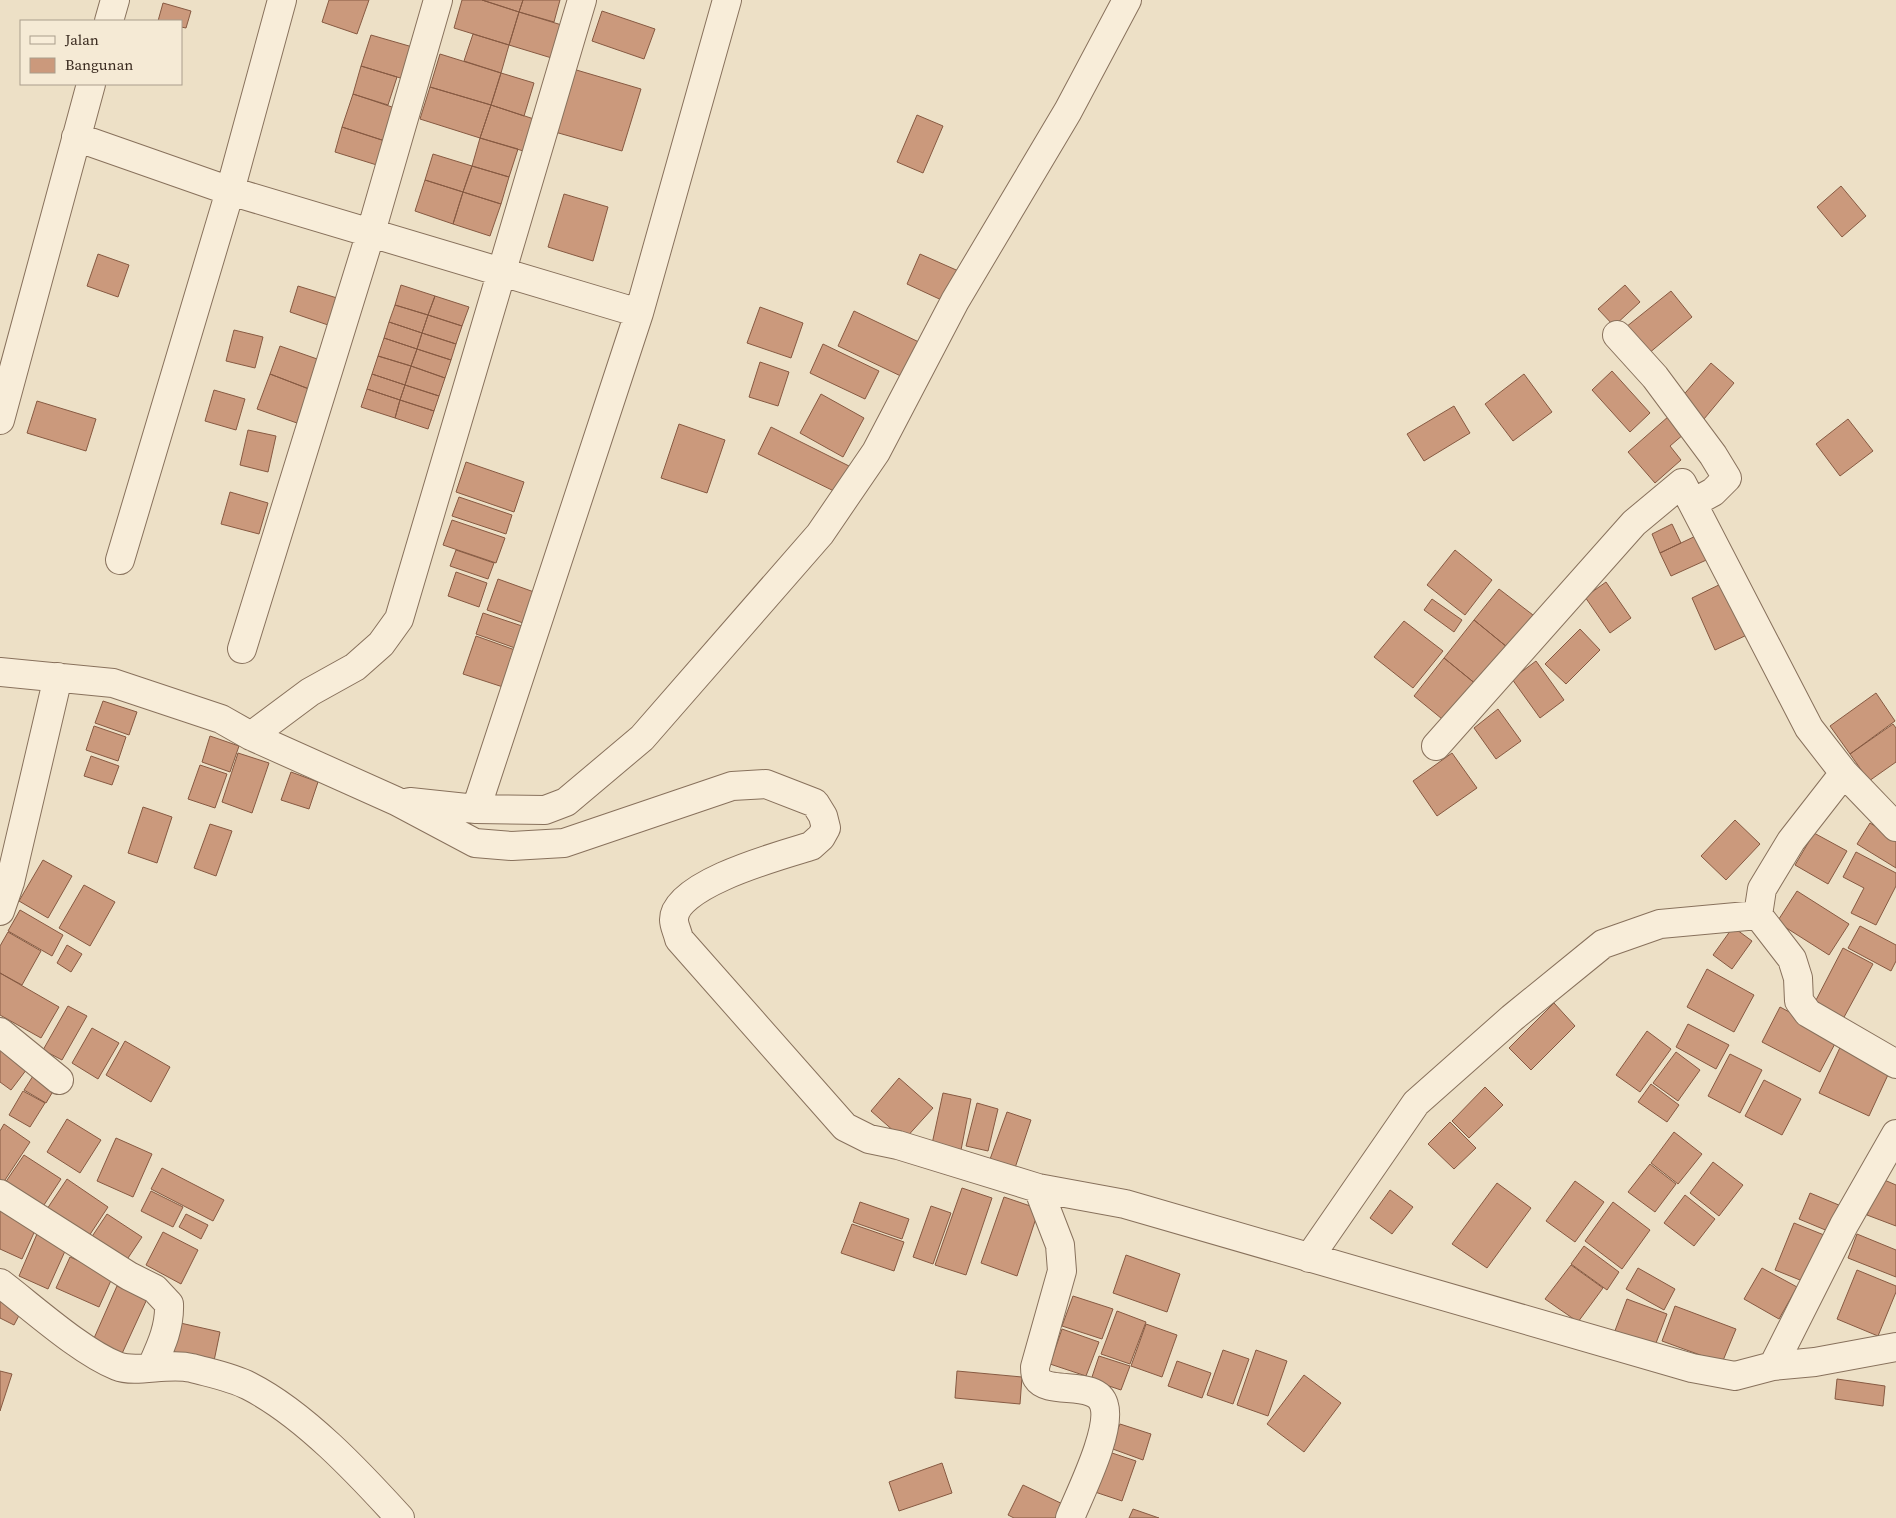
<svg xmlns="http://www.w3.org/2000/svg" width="1896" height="1518" font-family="'Source Serif 4',serif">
<rect width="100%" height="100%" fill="#ede0c6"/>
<path fill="#cb997c" stroke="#875a42" d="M329,0H369L357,34L322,22Z
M462,0H482L519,12L509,45L454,28Z
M482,0H523L519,12Z
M523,0H560L554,22L519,12Z
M163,3L191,11L186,28L181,27V21H158Z
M602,11L655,29L644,59L592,41Z
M519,12L565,26L555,59L509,45Z
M473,34L509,45L501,73L464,61Z
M371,35L416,48L407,80L361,66Z
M440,54L501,73L491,105L430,87Z
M361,66L397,77L388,105L353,94Z
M573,69L641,89L622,151L555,132Z
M501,73L534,83L524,116L491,105Z
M430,87L491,105L480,138L420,119Z
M353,94L398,109L388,142L342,127Z
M491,105L540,121L530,153L480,138Z
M917,115L943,126L923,173L897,162Z
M342,127L388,142L380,166L335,152Z
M480,138L518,149L509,177L472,166Z
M433,154L472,166L463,192L425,180Z
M472,166L509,177L501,204L463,192Z
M425,180L463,192L453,224L415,211Z
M1841,186L1866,216L1842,237L1817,207Z
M463,192L501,204L490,236L453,224Z
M564,194L608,207L593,261L548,247Z
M98,254L129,265L118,297L87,286Z
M920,254L963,273L948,303L907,284Z
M401,285L435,296L428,315L395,305Z
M1625,285L1640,302L1614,326L1598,309Z
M298,286L337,298L328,325L290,312Z
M1671,291L1692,317L1648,354L1626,327Z
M435,296L469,307L462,326L428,315Z
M395,305L428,315L422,333L389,322Z
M760,307L803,323L791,358L747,343Z
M854,311L923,344L907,379L838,346Z
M428,315L462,326L456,344L422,333Z
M389,322L422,333L417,349L384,338Z
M234,330L263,337L255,368L226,361Z
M422,333L456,344L451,360L417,349Z
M384,338L417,349L411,366L378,356Z
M823,344L879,371L865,399L810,373Z
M280,346L320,360L309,389L270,374Z
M417,349L451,360L445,378L411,366Z
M378,356L411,366L405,385L372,374Z
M760,362L789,372L778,406L749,397Z
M1711,363L1734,383L1704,419L1680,399Z
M411,366L445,378L439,396L405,385Z
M1612,371L1650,413L1630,432L1592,390Z
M270,374L309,389L297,423L257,409Z
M372,374L405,385L400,400L367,389Z
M1524,374L1552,412L1513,441L1485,404Z
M405,385L439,396L434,411L400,400Z
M367,389L400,400L395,418L361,407Z
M214,390L245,399L236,430L205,421Z
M821,394L864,418L843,457L800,433Z
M400,400L434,411L428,429L395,418Z
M37,401L96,419L86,451L27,433Z
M1454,406L1470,433L1424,461L1407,434Z
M1669,416L1684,434L1670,446L1681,460L1655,483L1628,452Z
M1848,419L1873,451L1840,476L1816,444Z
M679,424L725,440L707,493L661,478Z
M771,427L853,468L840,494L758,454Z
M248,430L276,436L268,472L240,465Z
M466,462L524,482L514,512L456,492Z
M230,492L268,503L259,534L221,524Z
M459,497L512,515L506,534L452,516Z
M452,520L505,538L496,563L443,545Z
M1672,524L1681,543L1660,553L1652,534Z
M1702,533L1713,557L1671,576L1660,553Z
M456,550L494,563L488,579L450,566Z
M1455,550L1492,580L1465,615L1427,585Z
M456,572L487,583L479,607L448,596Z
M498,579L534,592L523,623L487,610Z
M1606,582L1631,618L1610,633L1585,597Z
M1725,582L1749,634L1715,650L1692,598Z
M1499,589L1533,615L1507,647L1474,620Z
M1432,599L1462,620L1454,632L1424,610Z
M483,613L522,626L515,648L476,634Z
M1474,620L1507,647L1477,685L1444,658Z
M1404,621L1443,651L1413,688L1374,657Z
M1580,629L1600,650L1566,684L1545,664Z
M476,636L515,650L503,687L463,674Z
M1444,658L1477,685L1447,723L1414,696Z
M1536,661L1564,700L1540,718L1512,679Z
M1876,693L1895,721L1850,754L1830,726Z
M103,701L137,712L129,735L95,723Z
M1498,709L1521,741L1496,759L1474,728Z
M1893,724L1896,728V762L1869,781L1850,754Z
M94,726L126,737L118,761L86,750Z
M210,736L239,746L230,772L202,762Z
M238,753L269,763L252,813L222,802Z
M1452,753L1477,788L1437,816L1413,781Z
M91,756L119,766L112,785L84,776Z
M200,765L227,774L215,808L188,799Z
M291,772L318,782L309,809L281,800Z
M143,807L172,817L157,863L128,853Z
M1735,820L1760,844L1726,880L1701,856Z
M1870,823L1896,839V868L1857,844Z
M210,824L232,831L216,876L194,868Z
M1814,833L1847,851L1828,884L1795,865Z
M1856,852L1896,873V886L1876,925L1851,913L1864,888L1843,877Z
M43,860L72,876L48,918L19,901Z
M84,885L115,902L90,946L59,928Z
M1797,891L1849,924L1829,955L1777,922Z
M20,910L63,935L52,956L8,931Z
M1860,926L1896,945V961L1891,971L1848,948Z
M1733,927L1752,941L1732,969L1713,955Z
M8,932L41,951L22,985L0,973V946Z
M67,945L82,954L71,972L57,963Z
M1843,948L1873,964L1843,1019L1814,1004Z
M1707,969L1754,995L1734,1032L1687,1007Z
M0,973L59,1007L41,1038L0,1015Z
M1554,1003L1575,1026L1531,1070L1509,1048Z
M68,1006L87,1016L62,1060L43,1050Z
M1780,1007L1838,1038L1820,1072L1762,1042Z
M1688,1024L1729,1045L1716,1069L1676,1047Z
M92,1028L119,1043L98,1079L72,1063Z
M1647,1031L1671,1049L1640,1092L1616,1075Z
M125,1041L170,1067L151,1102L106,1075Z
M1843,1041L1893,1064L1869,1116L1819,1093Z
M0,1042L30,1065L11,1090L0,1082Z
M1676,1052L1700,1070L1678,1101L1653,1083Z
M1730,1054L1762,1070L1740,1113L1708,1096Z
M33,1076L55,1088L46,1103L24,1090Z
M899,1078L933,1108L904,1140L871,1111Z
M1764,1080L1801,1099L1782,1135L1745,1116Z
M1651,1084L1679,1105L1667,1122L1638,1102Z
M1485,1087L1503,1105L1469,1138L1452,1121Z
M23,1091L45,1103L30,1127L9,1115Z
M943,1093L971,1099L961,1150L932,1144Z
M977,1103L998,1109L988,1151L966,1146Z
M1007,1112L1031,1120L1014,1171L989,1162Z
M67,1119L101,1140L80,1173L47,1152Z
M1450,1122L1476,1148L1454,1169L1428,1144Z
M4,1124L30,1142L3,1183L0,1181V1131Z
M1674,1132L1702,1154L1678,1184L1651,1163Z
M116,1138L152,1154L133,1197L97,1181Z
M24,1155L61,1179L42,1208L5,1183Z
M1713,1162L1743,1185L1719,1216L1690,1193Z
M1650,1164L1676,1184L1655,1212L1628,1192Z
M162,1168L224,1200L213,1221L151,1189Z
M67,1179L108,1207L87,1239L45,1212Z
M1882,1179L1896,1185V1226L1867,1215Z
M1575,1181L1604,1202L1575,1242L1546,1221Z
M1497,1183L1531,1208L1487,1268L1452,1244Z
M962,1188L992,1198L966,1275L935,1265Z
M1390,1190L1413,1207L1392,1234L1370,1218Z
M151,1191L183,1207L173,1227L141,1211Z
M1810,1193L1846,1208L1835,1234L1799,1219Z
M1685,1195L1715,1219L1694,1246L1664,1223Z
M1004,1197L1039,1209L1017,1276L981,1263Z
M860,1202L909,1219L902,1239L853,1222Z
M1613,1202L1650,1230L1622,1269L1585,1241Z
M931,1206L951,1213L933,1264L913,1257Z
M0,1208L38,1224L22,1259L0,1249Z
M107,1214L142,1237L124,1264L89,1241Z
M186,1214L208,1225L201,1239L179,1227Z
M1794,1223L1829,1237L1810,1284L1775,1270Z
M852,1224L904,1242L894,1271L841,1253Z
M40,1227L70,1240L48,1289L19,1276Z
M163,1232L198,1250L181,1284L146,1265Z
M1857,1234L1896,1250V1277L1848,1258Z
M1584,1246L1619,1272L1607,1290L1571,1264Z
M1126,1255L1180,1274L1167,1312L1113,1293Z
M70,1257L113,1276L99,1307L56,1288Z
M1571,1265L1603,1288L1578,1322L1545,1299Z
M1638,1268L1675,1289L1664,1310L1626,1289Z
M1762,1268L1797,1287L1779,1319L1744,1299Z
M1857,1270L1896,1286V1292L1878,1336L1837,1319Z
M117,1286L147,1299L120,1358L91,1345Z
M0,1293L24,1306L14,1325L0,1318Z
M1073,1296L1113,1309L1102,1339L1062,1326Z
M1627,1299L1667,1314L1653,1351L1613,1336Z
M1675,1306L1736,1329L1722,1363L1662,1341Z
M1117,1311L1146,1322L1130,1364L1101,1354Z
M176,1322L220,1332L214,1361L170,1351Z
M1146,1324L1177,1335L1162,1377L1131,1366Z
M1062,1329L1099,1342L1086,1376L1050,1364Z
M1223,1350L1249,1359L1233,1404L1207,1395Z
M1256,1350L1287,1361L1268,1416L1237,1405Z
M1099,1356L1130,1366L1121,1390L1091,1380Z
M1177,1361L1211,1373L1202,1398L1168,1386Z
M0,1371L12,1374L0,1411Z
M957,1371L1022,1377L1020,1404L955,1398Z
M1304,1375L1341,1403L1304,1452L1267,1424Z
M1837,1379L1885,1386L1883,1406L1835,1399Z
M1120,1424L1151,1434L1143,1460L1110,1448Z
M1109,1452L1136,1461L1122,1501L1095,1492Z
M942,1463L952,1493L899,1511L889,1482Z
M1023,1485L1071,1508L1067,1518H1014L1008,1515Z
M1133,1509L1159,1518H1129Z"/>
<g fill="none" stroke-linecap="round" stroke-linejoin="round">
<g stroke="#88715c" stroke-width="30">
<path id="minor" d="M109,21L115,0
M76,137L230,191L639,313
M1617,335L1655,377L1713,455L1727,478L1713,492L1693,503
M0,420L91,84
M120,560L230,191L282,0
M242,649L371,232L438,0
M0,672L113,683L221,719L251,736L396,801L475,843L512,846L564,843L732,786L766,784L815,803L823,816L826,828L821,837L811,846C782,855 673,884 674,920C674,926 678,933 679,939L845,1127L869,1139L898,1145L1038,1188L1125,1204L1692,1368L1735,1376L1773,1366L1815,1362L1896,1347
M251,736L310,692L355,667L381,644L399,619L582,0
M1436,746L1634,523L1682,483L1809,728L1844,773L1896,827
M1844,773L1791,841L1762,889L1758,915L1792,959L1798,978L1799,1001L1808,1013L1896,1064
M410,802L476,809L545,810L566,802L642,738L820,534L876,452L955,301L1068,111L1127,0
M476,809L639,313L727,0
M0,911L10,882L58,677
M0,1032L59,1080
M1038,1188L1060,1245L1062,1271L1035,1367C1035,1370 1035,1375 1037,1378C1048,1396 1097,1379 1104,1405C1112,1430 1080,1493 1070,1518
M0,1194L129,1276L155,1289L169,1304C170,1327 161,1346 152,1366
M1309,1258L1416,1103L1512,1018L1603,944L1660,924L1758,915
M0,1283C33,1308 80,1351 117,1366C137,1374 167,1362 192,1368C210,1373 232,1377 249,1386C304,1414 359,1473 400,1518
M1773,1366L1844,1225L1896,1134"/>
</g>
<use href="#minor" stroke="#f8edd9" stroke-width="28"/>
</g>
<rect x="20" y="20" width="162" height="65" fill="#f5ead5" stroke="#aa9d8c"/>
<rect x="30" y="36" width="25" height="8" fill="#f8edd9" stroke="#aa9d8c"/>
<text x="65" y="45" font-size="15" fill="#392a1f">Jalan</text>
<rect x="30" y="58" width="25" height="15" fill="#cb997c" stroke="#aa9d8c"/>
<text x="65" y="70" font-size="15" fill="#392a1f">Bangunan</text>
</svg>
